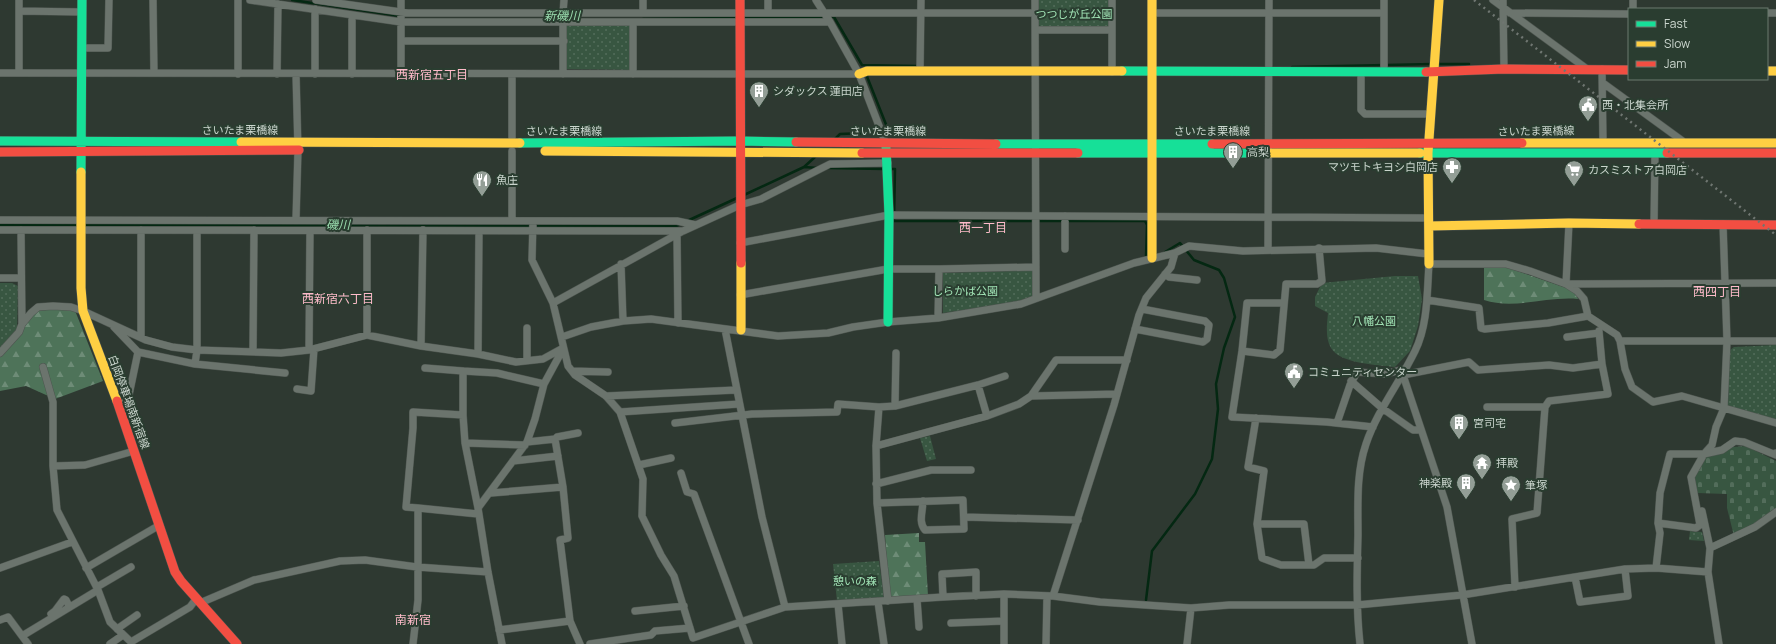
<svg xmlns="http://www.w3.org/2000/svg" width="1776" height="644" font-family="Manrope,'Noto Sans JP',sans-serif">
<defs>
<pattern id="forest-firs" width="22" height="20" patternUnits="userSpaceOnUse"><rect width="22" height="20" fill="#4e7359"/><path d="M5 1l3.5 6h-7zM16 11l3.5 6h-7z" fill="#6e8c77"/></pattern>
<pattern id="cemetery-stones" width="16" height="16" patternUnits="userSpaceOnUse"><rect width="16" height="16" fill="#385641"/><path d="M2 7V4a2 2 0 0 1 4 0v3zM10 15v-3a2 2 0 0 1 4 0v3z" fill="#536d5b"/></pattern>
<pattern id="park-dots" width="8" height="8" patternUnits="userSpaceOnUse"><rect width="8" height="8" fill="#385641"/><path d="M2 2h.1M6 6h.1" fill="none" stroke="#536d5b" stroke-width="1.8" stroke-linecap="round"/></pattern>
</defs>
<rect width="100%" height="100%" fill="#2e3931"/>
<path fill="url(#forest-firs)" d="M1506,267L1575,291L1578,299C1547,296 1514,310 1484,300V268Z
M74,308L103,381L55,399L26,386L0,391V349L6,346L18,326L33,311Z
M919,533V542H925L928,596L889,598L885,535Z"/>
<path fill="url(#cemetery-stones)" d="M1746,446L1776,461V508L1755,525L1734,536L1727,508V494L1697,493L1694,479L1707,455L1719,454L1733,447Z"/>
<path fill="url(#park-dots)" d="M1039,0H1109V25L1106,27L1042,28L1039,25Z
M566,22L631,23L630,70L566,69Z
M1032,270V296L1019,302L943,313V273Z
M1395,276H1418L1422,299L1418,326L1410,351L1395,367C1379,365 1340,364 1331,348C1325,338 1327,324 1328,313L1315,306V297L1322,283Z
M0,283H12L18,286L17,329L0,349Z
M1776,345V421L1728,406L1729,351L1734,347Z
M930,436L936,459L927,461L920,438Z
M1690,531L1702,532L1704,541L1689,540Z
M879,561L884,598L837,601L833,564Z"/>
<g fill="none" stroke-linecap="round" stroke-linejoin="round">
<path stroke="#042812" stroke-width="2.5" d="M292,0L400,16
M643,16L738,17
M743,17H824
M829,17H834L862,65L917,66
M1438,64H1469
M1292,67L1433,64
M835,139L840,134L889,132L866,74
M804,167L818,168
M827,168L884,169
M889,169H895L894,221H1145L1147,225L1146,257L1149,256
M744,195L804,167L815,157
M687,221L737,198
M0,225H79
M84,225L676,226L681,224
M1146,600L1152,551L1195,494L1212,459L1218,409L1216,384L1224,348L1235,317L1224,278L1219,270L1194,260L1180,243L1165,252"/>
<g stroke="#4e5650" stroke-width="8">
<path id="street" d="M153,0L154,73
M250,0L401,22H830
M316,0L408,13H1035
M643,0V13
M816,0L830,22L859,74L886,144
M1035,0L1036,298
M1112,0V72
M1493,0L1587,69
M1503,0L1504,69
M1633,9V0
M19,11L82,12
M563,13L564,0
M768,13V0
M1152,13H1384
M1510,13L1629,14
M1767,13H1776
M633,23V74
M1036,30H1111
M401,41H564
M82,48H108L109,0
M1602,69L1603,142
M920,71L921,0
M1361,72V110L1365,114H1430
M1384,72V0
M0,73L859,74
M19,73V0
M238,74V0
M277,74L278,4
M315,74V9
M352,74V15
M401,74V0
M563,74V22
M1603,83L1684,142
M512,143V74
M512,151V220
M296,219L298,150L296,74
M0,220L677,221L696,225
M533,221L532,260L553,303L568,366L575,375L606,396L620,412L643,479L642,516L661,555L674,576L693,638L785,607L943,597L1004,594L1053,596L1100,602L1191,608L1229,605H1357L1462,595L1625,569L1656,568L1708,572
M1654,224L1655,152
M0,230L683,231
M21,230L22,324
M677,236L678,323
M740,243L889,215L1429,218
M1065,249V216
M1268,250L1269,0
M621,264L623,321
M1165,274L1169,277L1197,280
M0,278H21
M1566,284L1776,283
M1566,284L1569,223
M740,295L888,269H939
M1427,300L1479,308L1481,328L1485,329L1548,323L1588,316L1617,335L1620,341L1625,369L1632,387L1653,402L1682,396L1776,423
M553,303L683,231L740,205L761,199L830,164L888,163
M1284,303H1247L1242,351L1232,417L1327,422L1373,427
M938,318L939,269L1036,267
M114,327L138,352L129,395L121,410
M527,328V360
M725,329L762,517L785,607
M1135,329L1203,342L1207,339L1209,325L1205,321L1142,309
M367,335V230
M141,336V230
M562,337L591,327L623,321L651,319L778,336L828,333L853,327L888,322L938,318L1021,304L1134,263L1175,253L1189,246L1243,251L1376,248L1428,254
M1567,337L1599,333
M1620,341H1776
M421,346L423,230
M309,350L310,231
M253,351L254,230
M1242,351L1274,355L1280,350L1286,284H1317L1322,281L1319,248
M138,352L195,364L285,373
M0,353L19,332L22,324L31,313L38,307L53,306L71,307L83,311L146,340L172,347L197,350L281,353L309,350L367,335L421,346L478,354L516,362L543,359L563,348
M478,354L479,231
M195,364L197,350V231
M43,367L53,402V466L57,510L98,590L110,622L131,642
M425,368L463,371
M572,371L608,372
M1403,375L1447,507L1472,644
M1403,375L1469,362L1478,370L1549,365L1573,368L1602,364
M1351,381L1382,408L1413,430H1421
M978,385L987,416
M297,389L311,391L314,349
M606,396L736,390
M1031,396L1056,360H1127
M895,406L978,385L1005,376
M1487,407H1545
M620,412L739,404
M1256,418L1248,467L1264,471L1257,524L1262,558L1281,565H1314L1324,558H1358
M675,423L752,414L837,412L838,404L879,407
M1337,423L1350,385L1357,372L1385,374L1405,369
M555,439L557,437L578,433
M527,442L555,439L563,487L568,538L560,540L570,621L580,644
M465,443L525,445
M876,446L987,416L1019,404L1031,396L1117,394
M513,461L558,456
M639,465L671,458
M53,466L85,465L134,451
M681,473L687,492L694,494L749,644
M876,484L931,470H971
M491,493L563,487
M877,503L963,500L964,529L925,530C918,522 923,511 923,501
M418,508L406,507L413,428V412L463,415
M478,508L465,443L463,415V371L497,373L544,384
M1702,511L1710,548
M964,517L1078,520
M1658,523L1696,528L1700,525L1691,477L1704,454L1712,445L1716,427L1724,408L1727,341L1723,224
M1257,524H1304L1309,565
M0,568L72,542
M86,568L158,526
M1656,568L1660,533L1658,523L1660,493L1670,454H1704L1722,450L1735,441L1744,442L1776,455V453
M1575,577L1580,602L1628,596L1625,569
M97,587L131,567
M1515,587L1512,519L1537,513L1545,407L1549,401L1608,394L1602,364L1599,331
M1004,594V644
M1053,596L1114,405L1139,315L1146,298L1171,267L1175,253
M943,597L942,574L976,572V596
M917,599L919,627
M888,601L877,503L876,446L879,407L895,406L896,353
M878,602L884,644
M200,603L254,580L340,561L365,560L417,567L488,572
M838,604L842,644
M635,611L684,606
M51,614L55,611L64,599L66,600L69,606
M0,620L8,617L28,644
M951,623L1004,621
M117,629L137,615
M499,630L570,621
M22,636L98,590
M131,642L190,607L196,599
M110,644L123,635
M413,644L418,600V508L478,514
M502,644L488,572L478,508L527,442L535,419L544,384L563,349
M590,644L651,635L655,631L690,628
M1046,644L1047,596
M1187,644L1191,608
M1360,644C1356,608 1357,571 1358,535C1358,505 1356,473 1366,444C1377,411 1400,382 1415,351C1428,325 1427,292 1429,264H1506L1530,271L1566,284L1577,291L1584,299L1588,316
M1719,644L1708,572L1710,548L1755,527L1776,512"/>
</g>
<g stroke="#4e5650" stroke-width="10">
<path id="fast" d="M1122,71L1426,72
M0,141L241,142
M520,143L740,141L796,142
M996,144H1212
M886,146L889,215L888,322
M1078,153H1268
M1420,153H1667
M81,172L82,0"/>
</g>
<g stroke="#4e5650" stroke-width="10">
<path id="slow" d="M1152,0V258
M1767,71H1776
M859,74L867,71H1122
M241,142L520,143
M1522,143H1776
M545,151L862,153
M1268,153H1420
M81,172V288L83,311L117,401
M1429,226L1569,223L1639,224
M741,263V330
M1429,264L1428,153L1439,0"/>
</g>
<g stroke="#4e5650" stroke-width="10">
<path id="jam" d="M740,0L741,263
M1426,72L1504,69L1629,70
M796,142L996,144
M1212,144L1522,143
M0,152L299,150
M862,153H1078
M1667,153H1776
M1639,224L1776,225
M117,401L175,572L181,581L237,644"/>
</g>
<use href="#street" stroke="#6b746d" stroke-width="7"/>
<use href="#fast" stroke="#16e098" stroke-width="9"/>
<use href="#slow" stroke="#ffcf43" stroke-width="9"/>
<use href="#jam" stroke="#f24e42" stroke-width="9"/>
<path stroke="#6f7671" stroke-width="2.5" stroke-dasharray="2 4" stroke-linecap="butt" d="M1474,0L1776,235"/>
</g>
<defs>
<g id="building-pin" transform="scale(1)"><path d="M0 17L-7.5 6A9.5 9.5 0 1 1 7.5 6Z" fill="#939e96" stroke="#2a3d30"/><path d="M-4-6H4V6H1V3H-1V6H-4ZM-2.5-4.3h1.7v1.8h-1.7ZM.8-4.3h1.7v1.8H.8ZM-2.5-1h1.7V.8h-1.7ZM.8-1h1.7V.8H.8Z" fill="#fff"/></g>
<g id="civic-pin" transform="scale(1)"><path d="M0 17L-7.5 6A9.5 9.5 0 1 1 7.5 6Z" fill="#939e96" stroke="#2a3d30"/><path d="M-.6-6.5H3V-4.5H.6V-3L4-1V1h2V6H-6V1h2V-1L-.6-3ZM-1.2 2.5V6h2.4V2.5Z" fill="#fff"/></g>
<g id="pharmacy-pin" transform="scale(1)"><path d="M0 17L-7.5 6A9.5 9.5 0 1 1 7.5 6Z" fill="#939e96" stroke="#2a3d30"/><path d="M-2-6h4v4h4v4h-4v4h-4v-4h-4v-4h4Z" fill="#fff"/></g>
<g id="supermarket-pin" transform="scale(1)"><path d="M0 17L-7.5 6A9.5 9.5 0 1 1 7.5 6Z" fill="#939e96" stroke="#2a3d30"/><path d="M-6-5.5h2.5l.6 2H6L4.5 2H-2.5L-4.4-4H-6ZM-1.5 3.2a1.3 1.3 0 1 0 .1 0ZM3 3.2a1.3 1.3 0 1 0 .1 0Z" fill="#fff"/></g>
<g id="restaurant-pin" transform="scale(1)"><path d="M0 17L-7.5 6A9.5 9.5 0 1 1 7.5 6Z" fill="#939e96" stroke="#2a3d30"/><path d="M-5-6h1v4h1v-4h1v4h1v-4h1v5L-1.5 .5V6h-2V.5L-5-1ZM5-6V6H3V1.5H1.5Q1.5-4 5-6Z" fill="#fff"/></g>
<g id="temple-pin" transform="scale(1)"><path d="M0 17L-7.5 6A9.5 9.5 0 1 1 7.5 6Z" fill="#939e96" stroke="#2a3d30"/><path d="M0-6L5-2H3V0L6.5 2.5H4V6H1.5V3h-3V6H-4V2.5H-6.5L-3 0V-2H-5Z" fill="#fff"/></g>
<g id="sight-pin" transform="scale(1)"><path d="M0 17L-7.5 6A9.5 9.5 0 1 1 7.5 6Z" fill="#939e96" stroke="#2a3d30"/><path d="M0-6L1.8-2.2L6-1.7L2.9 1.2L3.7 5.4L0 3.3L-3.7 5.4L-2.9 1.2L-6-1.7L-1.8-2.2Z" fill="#fff"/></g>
</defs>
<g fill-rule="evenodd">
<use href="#building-pin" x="759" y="91"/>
<use href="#civic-pin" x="1588" y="105"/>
<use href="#building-pin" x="1233" y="152"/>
<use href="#pharmacy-pin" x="1452" y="167"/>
<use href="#supermarket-pin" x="1574" y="170"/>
<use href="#restaurant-pin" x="482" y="180"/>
<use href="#civic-pin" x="1294" y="372"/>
<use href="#building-pin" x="1459" y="423"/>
<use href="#temple-pin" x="1482" y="463"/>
<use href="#building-pin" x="1466" y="483"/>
<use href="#sight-pin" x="1511" y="485"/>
</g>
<g text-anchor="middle" stroke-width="4" stroke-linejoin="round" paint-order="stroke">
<g font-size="11" fill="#a0e2b4" stroke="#2a3d30">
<text x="1074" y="18">つつじが丘公園</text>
<text x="965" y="295">しらかば公園</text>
<text x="1374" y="325">八幡公園</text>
<text x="855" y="585">憩いの森</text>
</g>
<g font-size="11" fill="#cad5cd" stroke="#2a3d30" text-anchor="start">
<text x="773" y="95">シダックス 蓮田店</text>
<text x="1602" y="109">西・北集会所</text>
<text x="1247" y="156">高梨</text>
<text x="1438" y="171" text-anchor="end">マツモトキヨシ白岡店</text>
<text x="1588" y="174">カスミストア白岡店</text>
<text x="496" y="184">魚庄</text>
<text x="1308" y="376">コミュニティセンター</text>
<text x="1473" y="427">宮司宅</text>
<text x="1496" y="467">拝殿</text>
<text x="1452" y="487" text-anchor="end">神楽殿</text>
<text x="1525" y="489">筆塚</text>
</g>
<g font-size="11" fill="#cad5cd" stroke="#2a3d30">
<text x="240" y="134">さいたま栗橋線</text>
<text x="564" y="135">さいたま栗橋線</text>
<text x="888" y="135">さいたま栗橋線</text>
<text x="1212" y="135">さいたま栗橋線</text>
<text transform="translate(1536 131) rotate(-1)" y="4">さいたま栗橋線</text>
<text transform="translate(129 402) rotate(70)" y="4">白岡停車場南新宿線</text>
</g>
<g font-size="12" font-style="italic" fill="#9adcae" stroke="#2a3d30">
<text x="562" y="20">新磯川</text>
<text x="338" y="229">磯川</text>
</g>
<g font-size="12" fill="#febbca" stroke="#2a3d30">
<text x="432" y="79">西新宿五丁目</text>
<text x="983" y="232">西一丁目</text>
<text x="1717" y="296">西四丁目</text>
<text x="338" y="303">西新宿六丁目</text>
<text x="413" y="624">南新宿</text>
</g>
</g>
<rect x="1628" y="8" width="140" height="72" fill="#2a3d30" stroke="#6a7a6f"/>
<rect x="1636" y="21" width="20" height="6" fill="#16e098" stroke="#6a7a6f"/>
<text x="1664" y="28" font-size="12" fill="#cad5cd">Fast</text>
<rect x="1636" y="41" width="20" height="6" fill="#ffcf43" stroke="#6a7a6f"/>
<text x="1664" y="48" font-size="12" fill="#cad5cd">Slow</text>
<rect x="1636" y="61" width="20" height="6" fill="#f24e42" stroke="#6a7a6f"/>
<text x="1664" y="68" font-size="12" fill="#cad5cd">Jam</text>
</svg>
